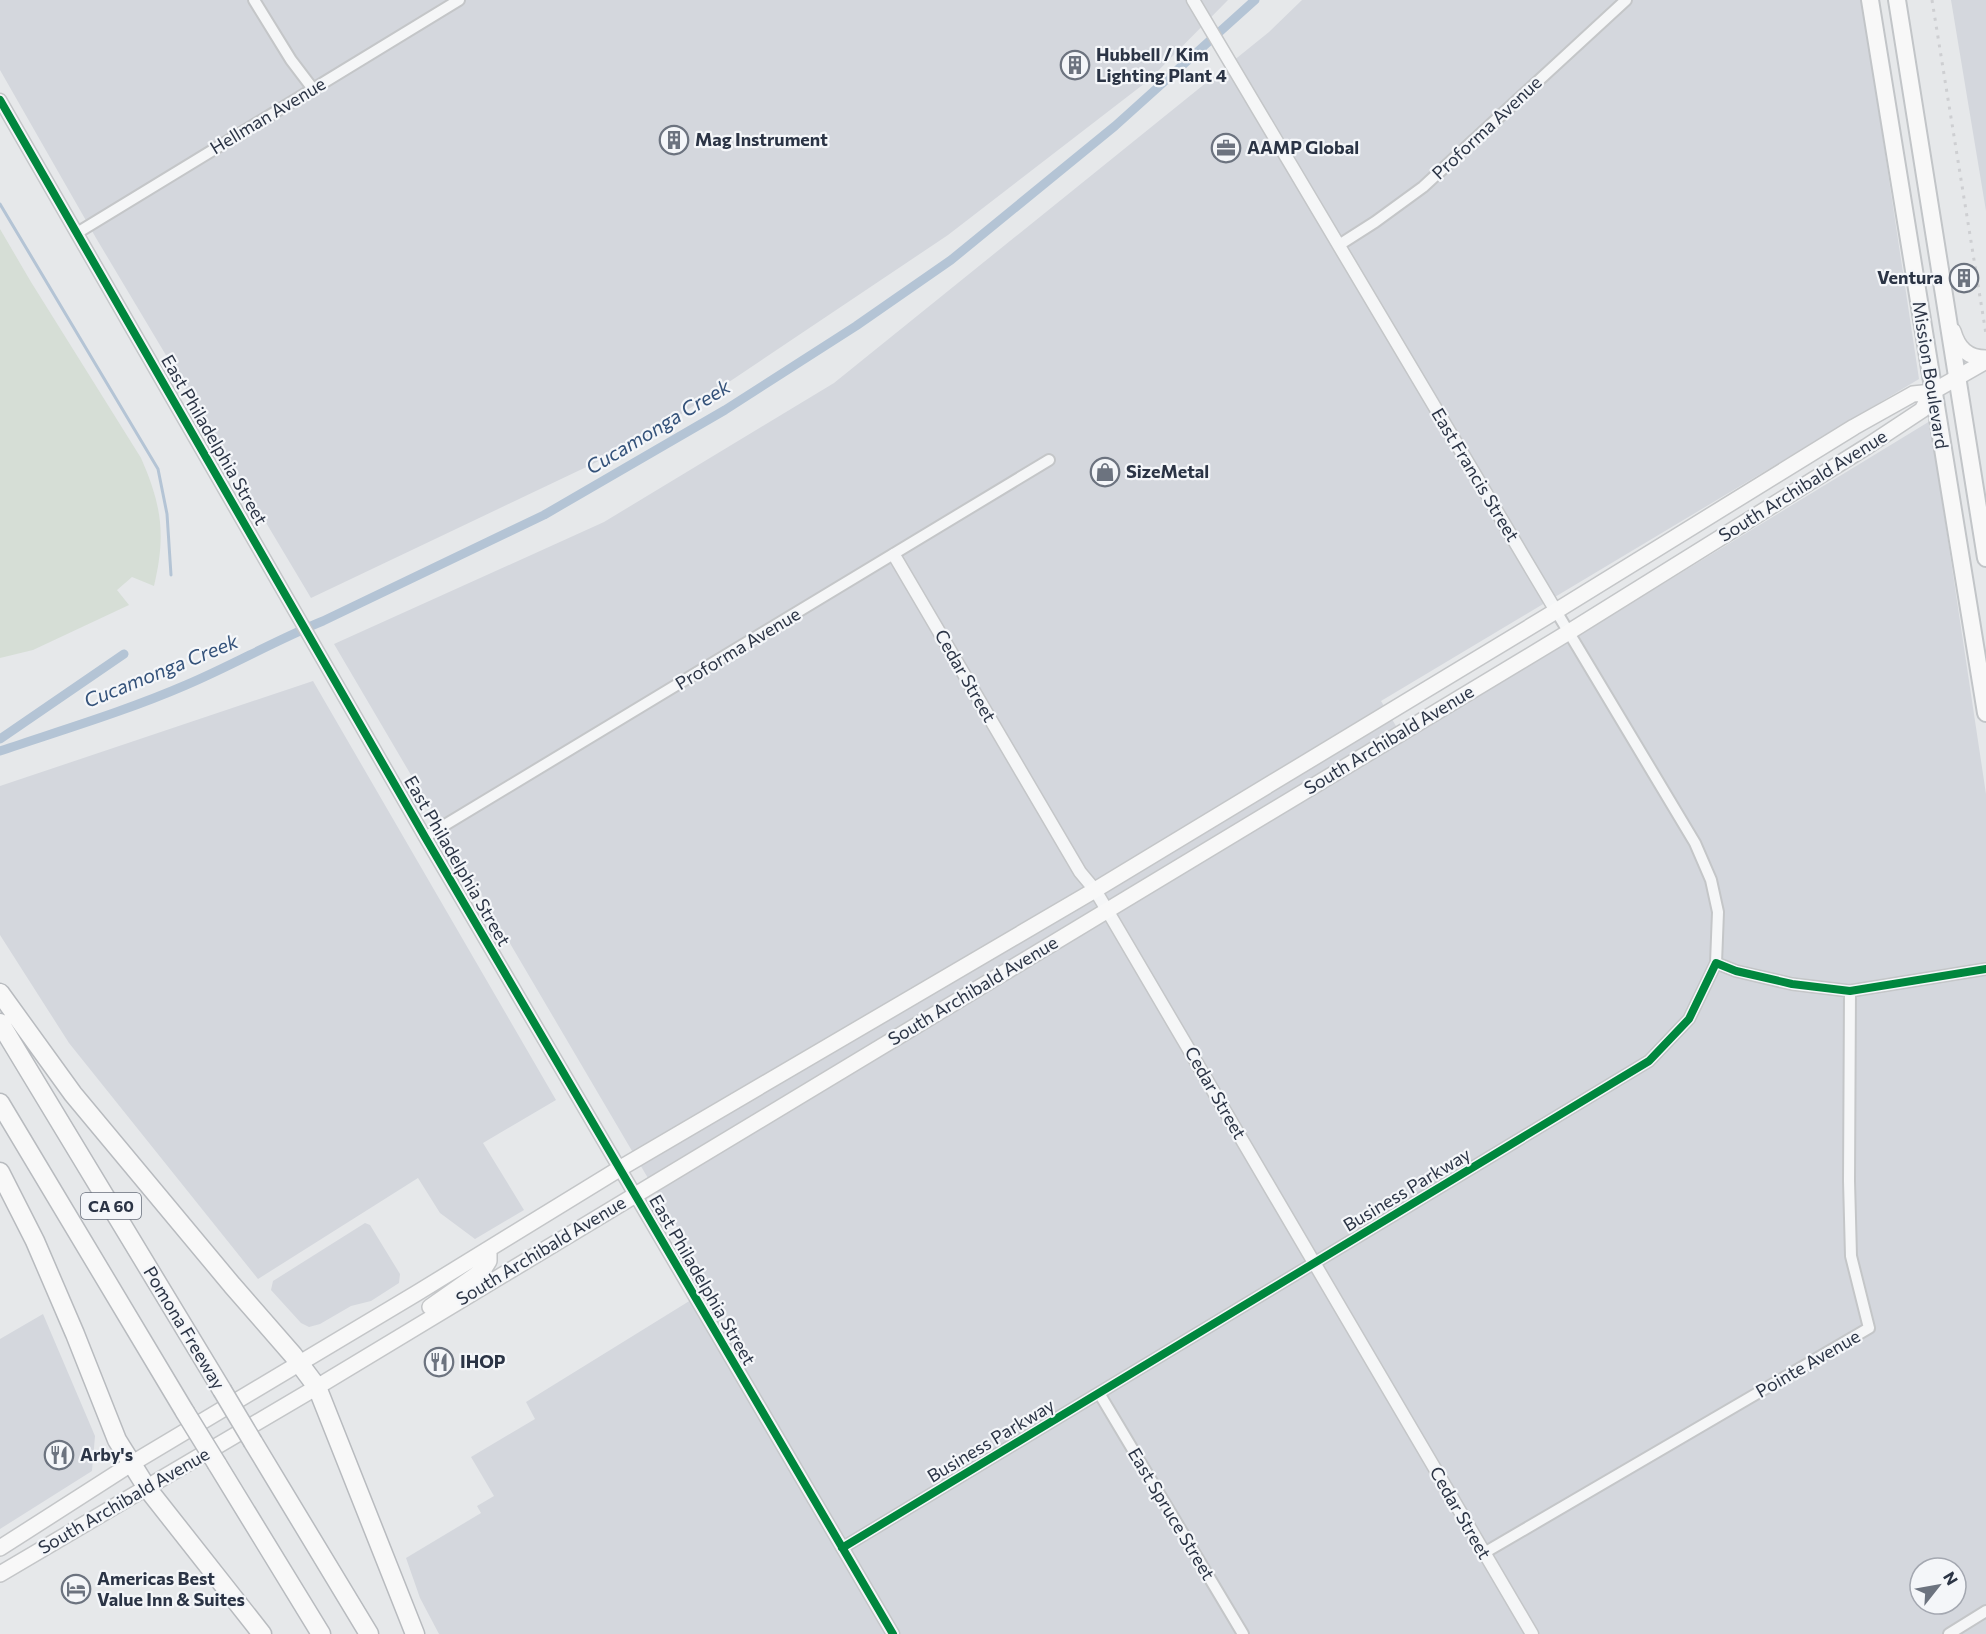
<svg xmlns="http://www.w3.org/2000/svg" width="1986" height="1634" font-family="Commissioner,sans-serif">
<rect width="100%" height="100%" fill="#e6e8ea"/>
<path fill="#d4d7dd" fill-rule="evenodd" d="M0,0H1228L1149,80L948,235L641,441L311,598L96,238L0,70Z
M1302,0H1862L1919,379L1381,701L1405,741L1930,421L1986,794V1634H439L420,1598L406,1558L481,1513L477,1506L494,1496L471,1457L535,1419L526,1402L712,1287L334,644L604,522L834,383L1269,32ZM1920,1568H1956V1604H1920Z
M1951,0H1986V211Z
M313,681L556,1100L483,1143L524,1210L475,1239L440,1213L418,1178L258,1279L69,1043L0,935V786Z
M365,1223L370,1225L400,1274L399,1283L371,1301L351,1306L320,1324L309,1327L301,1323L271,1290L273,1281Z
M43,1314L95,1436L92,1471L0,1529V1339Z"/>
<path fill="#d6ded6" d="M0,229L31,282L141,458C162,506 166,535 154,586L132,577L117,590L129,605L33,650L0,658Z"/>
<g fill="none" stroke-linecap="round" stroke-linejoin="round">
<path stroke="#b4c4d5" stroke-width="3" d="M0,204L158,469L167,514L171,575"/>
<path stroke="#b4c4d5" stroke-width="9" d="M0,739L124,654
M0,751C62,730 126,711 186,685C233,665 276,640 323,621L544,515L725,410L856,326L951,260L1115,126L1255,0"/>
<g stroke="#c4c6c8" stroke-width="14">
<path id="minor" d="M254,0L291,60L313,89
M77,233L459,0
M1339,245L1375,222L1423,187L1626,0
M1556,611L1695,843L1711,880L1718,912L1716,963
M425,837L1049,460
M1099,1393L1243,1634
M842,1548L1649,1061L1689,1019L1716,963L1736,971L1792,984L1850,991L1986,969
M1484,1553L1869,1328L1851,1256L1849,1181L1850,991
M1949,1634L1986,1611"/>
</g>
<g stroke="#c4c6c8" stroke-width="15">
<path id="tertiary" d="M1193,0L1556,611
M0,100L425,837L893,1634
M894,555L1080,872L1095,890L1107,910L1532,1634"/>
</g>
<g stroke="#c4c6c8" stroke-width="18">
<path id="secondary" d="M1953,331C1958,348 1967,358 1986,358
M430,1307L484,1269L489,1261V1249
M0,1548L131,1464L417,1293L619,1169L1095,890L1556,611L1854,427L1913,394L1932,392L1986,361
M0,1574L317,1387L1569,632L1866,447L1922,410L1932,392"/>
</g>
<g stroke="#c2c5c8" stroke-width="20">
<path id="primary" d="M1870,0L1986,713
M1897,0L1986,558"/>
</g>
<g stroke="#b8bbbf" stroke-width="21">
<path id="motorway" d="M0,993L73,1094L232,1285L293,1355L317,1387L415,1634
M0,1023L222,1390
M0,1103L185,1412
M0,1172L35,1241L75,1334L117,1440L147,1488L262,1634
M253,1442L369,1634
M217,1464L321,1634"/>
</g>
<use href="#minor" stroke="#f5f6f7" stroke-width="10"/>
<use href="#tertiary" stroke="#f5f6f7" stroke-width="12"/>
<use href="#secondary" stroke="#f8f8f8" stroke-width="15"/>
<use href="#primary" stroke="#f8f8f8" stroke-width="16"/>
<use href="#motorway" stroke="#f8f8f8" stroke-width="18"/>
<path stroke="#cecfd2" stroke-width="3" stroke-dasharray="3 6" stroke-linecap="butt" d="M1932,0L1986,334"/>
<g stroke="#b8bbbf" stroke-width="21" stroke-linecap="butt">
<path id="motorway-bridge" d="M222,1390L253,1442
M185,1412L217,1464"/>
</g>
<use href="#motorway-bridge" stroke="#f8f8f8" stroke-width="18"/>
<g stroke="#f4f6f9" stroke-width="11">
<path id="cycleway" d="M0,100L425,837L893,1634
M842,1548L1649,1061L1689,1019L1716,963L1736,971L1792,984L1850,991L1986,969"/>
</g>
<use href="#cycleway" stroke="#00873e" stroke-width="8"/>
</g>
<defs>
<g id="building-ring" transform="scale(1.5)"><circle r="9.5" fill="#f4f6f9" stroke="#6c737f" stroke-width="1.5"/><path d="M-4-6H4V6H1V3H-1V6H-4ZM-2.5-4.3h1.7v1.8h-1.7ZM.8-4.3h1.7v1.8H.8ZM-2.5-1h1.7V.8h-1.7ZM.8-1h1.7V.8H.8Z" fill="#6c737f"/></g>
<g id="office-ring" transform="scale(1.5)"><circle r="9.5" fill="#f4f6f9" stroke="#6c737f" stroke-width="1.5"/><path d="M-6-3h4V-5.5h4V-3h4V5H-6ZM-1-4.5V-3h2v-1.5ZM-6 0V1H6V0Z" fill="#6c737f"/></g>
<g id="shop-ring" transform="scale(1.5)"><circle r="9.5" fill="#f4f6f9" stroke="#6c737f" stroke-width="1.5"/><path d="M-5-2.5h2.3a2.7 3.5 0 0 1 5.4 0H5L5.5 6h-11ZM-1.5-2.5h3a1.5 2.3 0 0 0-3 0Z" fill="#6c737f"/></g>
<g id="restaurant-ring" transform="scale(1.5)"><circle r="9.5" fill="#f4f6f9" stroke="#6c737f" stroke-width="1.5"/><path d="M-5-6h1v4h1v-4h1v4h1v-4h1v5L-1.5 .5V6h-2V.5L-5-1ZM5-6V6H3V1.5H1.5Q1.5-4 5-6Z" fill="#6c737f"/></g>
<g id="hotel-ring" transform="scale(1.5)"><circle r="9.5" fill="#f4f6f9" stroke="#6c737f" stroke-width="1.5"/><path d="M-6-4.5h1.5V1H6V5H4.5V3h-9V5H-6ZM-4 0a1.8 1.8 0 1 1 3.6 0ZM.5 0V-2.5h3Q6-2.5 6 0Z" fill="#6c737f"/></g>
</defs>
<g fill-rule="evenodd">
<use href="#building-ring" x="1075" y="65"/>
<use href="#building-ring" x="674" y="140"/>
<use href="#office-ring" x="1226" y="148"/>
<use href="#building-ring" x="1964" y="278"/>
<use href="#shop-ring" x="1105" y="472"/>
<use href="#restaurant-ring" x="439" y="1362"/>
<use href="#restaurant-ring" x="59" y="1455"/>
<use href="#hotel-ring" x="76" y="1589"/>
</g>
<g text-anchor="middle" stroke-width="4.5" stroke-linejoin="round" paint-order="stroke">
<rect fill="#f4f6f9" stroke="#676e7b" stroke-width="1.5" x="81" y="1193" width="60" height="26" rx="4.5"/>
<g font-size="16" font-weight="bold" fill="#2b3445">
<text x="111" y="1212">CA 60</text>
</g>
<g font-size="18" font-weight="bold" fill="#2b3445" stroke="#f4f6f9" text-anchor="start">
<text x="1096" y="61">Hubbell / Kim<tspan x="1096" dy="21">Lighting Plant 4</tspan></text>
<text x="695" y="146">Mag Instrument</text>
<text x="1247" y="154">AAMP Global</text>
<text x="1943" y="284" text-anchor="end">Ventura</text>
<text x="1126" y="478">SizeMetal</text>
<text x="460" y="1368">IHOP</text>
<text x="80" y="1461">Arby's</text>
<text x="97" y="1585">Americas Best<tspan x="97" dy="21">Value Inn &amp; Suites</tspan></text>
</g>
<g font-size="18" fill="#2b3445" stroke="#f4f6f9">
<text transform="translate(268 116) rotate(-31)" y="6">Hellman Avenue</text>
<text transform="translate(1487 128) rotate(-43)" y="6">Proforma Avenue</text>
<text transform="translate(1930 375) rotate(81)" y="6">Mission Boulevard</text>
<text transform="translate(214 440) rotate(60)" y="6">East Philadelphia Street</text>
<text transform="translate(1475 475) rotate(59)" y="6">East Francis Street</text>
<text transform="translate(1803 486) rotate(-32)" y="6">South Archibald Avenue</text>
<text transform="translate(738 649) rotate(-31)" y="6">Proforma Avenue</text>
<text transform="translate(965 676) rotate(60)" y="6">Cedar Street</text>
<text transform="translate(1389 740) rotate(-31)" y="6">South Archibald Avenue</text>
<text transform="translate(457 861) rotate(60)" y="6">East Philadelphia Street</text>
<text transform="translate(973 991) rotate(-31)" y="6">South Archibald Avenue</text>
<text transform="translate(1215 1093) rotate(60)" y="6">Cedar Street</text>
<text transform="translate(1407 1190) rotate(-31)" y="6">Business Parkway</text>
<text transform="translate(541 1251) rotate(-31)" y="6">South Archibald Avenue</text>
<text transform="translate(702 1280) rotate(60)" y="6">East Philadelphia Street</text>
<text transform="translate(184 1328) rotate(59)" y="6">Pomona Freeway</text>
<text transform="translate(1808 1364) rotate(-30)" y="6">Pointe Avenue</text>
<text transform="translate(991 1441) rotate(-31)" y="6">Business Parkway</text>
<text transform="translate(124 1501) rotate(-30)" y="6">South Archibald Avenue</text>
<text transform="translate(1460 1513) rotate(60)" y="6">Cedar Street</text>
<text transform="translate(1171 1514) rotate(59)" y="6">East Spruce Street</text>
</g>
<g font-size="20" font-style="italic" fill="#34527a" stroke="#f4f6f9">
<text transform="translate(658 427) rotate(-31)" y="7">Cucamonga Creek</text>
<text transform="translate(161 671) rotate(-22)" y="7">Cucamonga Creek</text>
</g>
</g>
<g transform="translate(1938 1586) rotate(59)"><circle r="28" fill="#f4f6f9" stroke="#a4a8b1" stroke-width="1.5"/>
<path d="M0-4.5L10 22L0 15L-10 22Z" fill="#6c737f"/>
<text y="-9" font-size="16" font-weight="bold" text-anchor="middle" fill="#2b3445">N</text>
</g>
</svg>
